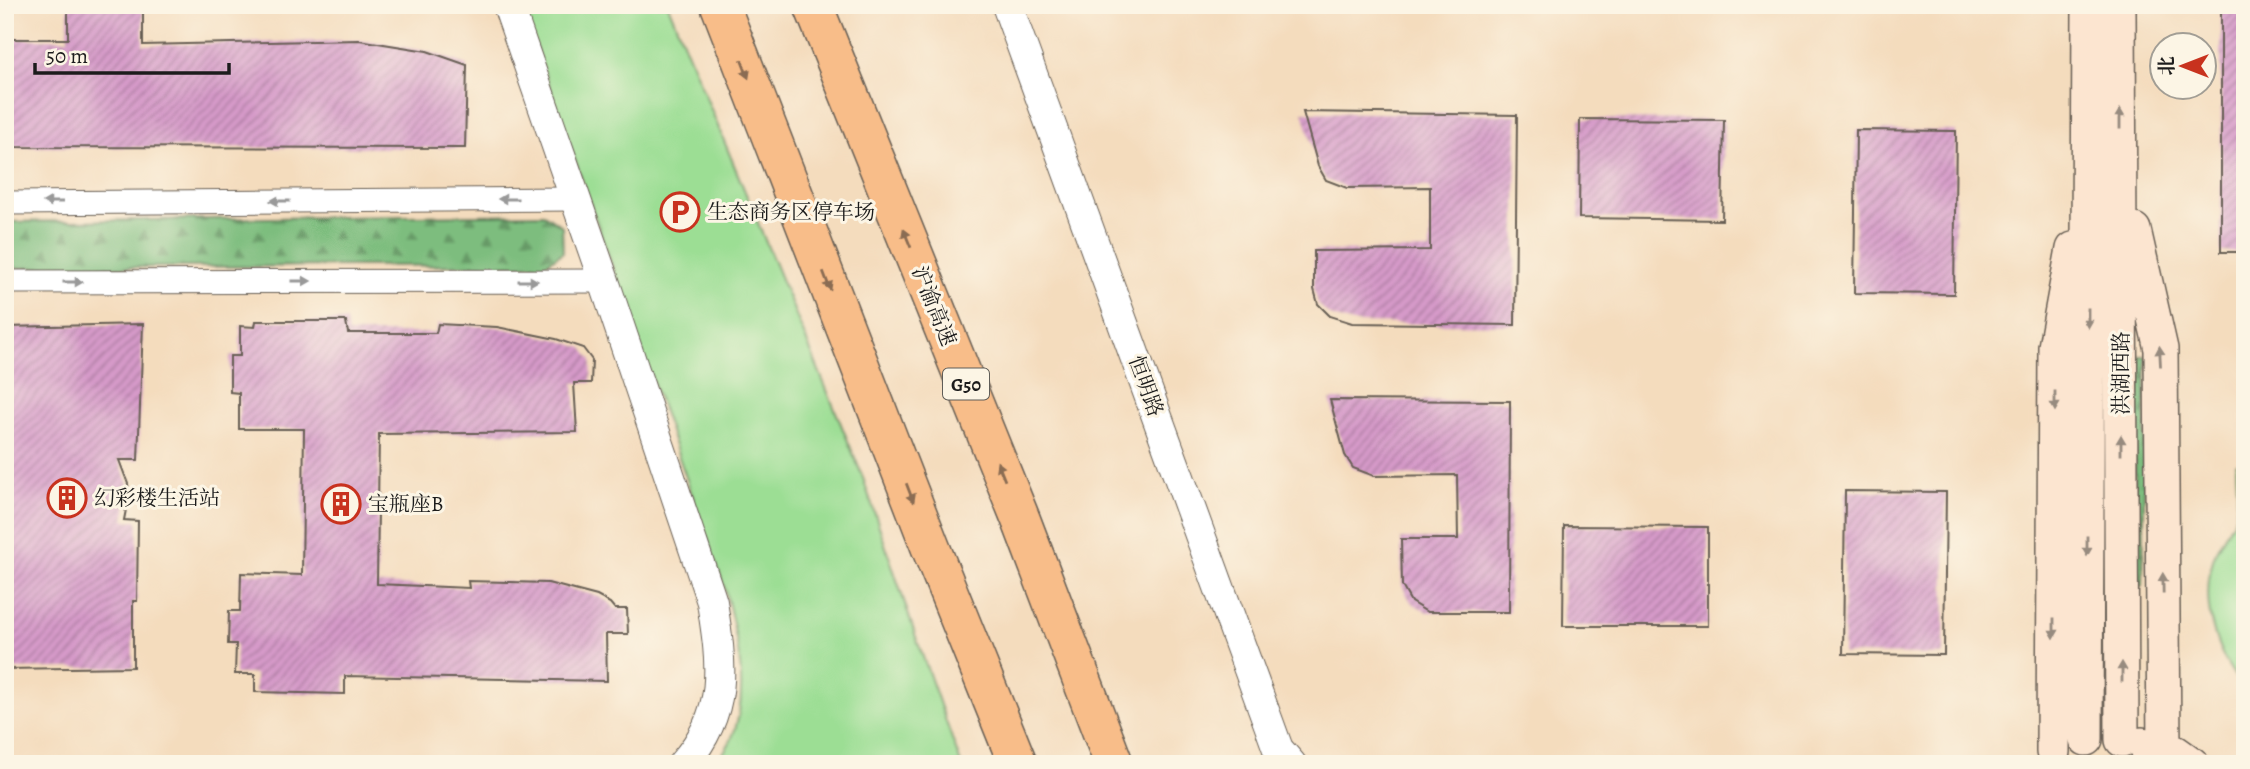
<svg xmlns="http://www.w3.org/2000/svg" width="2250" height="769" font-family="Alegreya,'Noto Serif SC',serif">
<defs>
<pattern id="forest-firs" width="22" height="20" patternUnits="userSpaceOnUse" patternTransform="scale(1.75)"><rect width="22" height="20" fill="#7dbd7e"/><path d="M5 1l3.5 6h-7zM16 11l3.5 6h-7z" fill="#696"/></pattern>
<pattern id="building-hatch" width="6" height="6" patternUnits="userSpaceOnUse" patternTransform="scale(1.75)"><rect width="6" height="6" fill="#d69ac9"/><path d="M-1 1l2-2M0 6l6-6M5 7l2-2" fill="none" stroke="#ad7da2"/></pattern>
</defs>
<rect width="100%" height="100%" fill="#fcf5e5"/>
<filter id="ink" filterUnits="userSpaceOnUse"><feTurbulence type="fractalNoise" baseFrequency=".0143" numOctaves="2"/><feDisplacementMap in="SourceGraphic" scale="14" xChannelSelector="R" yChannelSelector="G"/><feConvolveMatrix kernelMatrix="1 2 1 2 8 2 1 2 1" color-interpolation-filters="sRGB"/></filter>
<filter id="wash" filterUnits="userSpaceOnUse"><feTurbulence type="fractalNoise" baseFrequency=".00686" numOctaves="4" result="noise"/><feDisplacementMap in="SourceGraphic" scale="28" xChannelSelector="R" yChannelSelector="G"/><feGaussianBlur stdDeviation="1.57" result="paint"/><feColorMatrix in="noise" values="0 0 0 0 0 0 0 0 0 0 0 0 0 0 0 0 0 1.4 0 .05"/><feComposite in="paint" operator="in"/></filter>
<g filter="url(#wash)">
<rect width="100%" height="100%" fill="#f4dcbd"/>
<path fill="url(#forest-firs)" stroke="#4c6c4d" stroke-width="2" d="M544,214L562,226L563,252L544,265L5,268V222Z
M2136,356H2146L2143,586H2134Z"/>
<path fill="#9cde94" stroke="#5c7d58" stroke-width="2" d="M521,5H668L862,475L917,640L961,764H716C721,756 727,748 731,740C752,693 736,636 725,589Z
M2236,463H2245V689C2213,652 2198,598 2216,551C2221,539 2233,525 2236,513C2239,498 2236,479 2236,463Z"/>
<g id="blocks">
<path fill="url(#building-hatch)" d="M68,5H143V45L359,40L427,51L467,65L465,148L5,147V76H9L8,39H68Z
M2221,5H2245V252H2221Z
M1303,112L1517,115L1515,325L1352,323L1330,316L1318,304L1314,289V251L1430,250V187L1347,188L1326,180L1318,166Z
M1580,119L1724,120L1722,220L1579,218Z
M1856,130L1956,131L1954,294L1854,293Z
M256,321H346L348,333H436L438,324L497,327L556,339L583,348L592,360L591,383H574L577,432L379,434L377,584L469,588L468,581L548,583L597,596L610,603L615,609H627L628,634H606L607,681L345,676V694L255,692V674H235L236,644H228L229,611H240L241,573L302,575L304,429H239V393L230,392V356H240V326L255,327Z
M143,324L138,460H119L128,484L129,494L124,520L138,521L137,601H133V667L5,669V327Z
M1330,400L1510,401L1509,612H1427L1411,602L1402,586L1401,539H1458L1457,475L1374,476L1353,468L1345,455Z
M1845,491L1946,492L1944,655L1843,654Z
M1564,526L1708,527V626H1563Z"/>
</g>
</g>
<g filter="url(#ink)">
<use href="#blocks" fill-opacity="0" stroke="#685f54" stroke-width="2"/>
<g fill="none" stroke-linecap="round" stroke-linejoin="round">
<g stroke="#685f54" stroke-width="25">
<path id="minor" d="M5,203L576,199
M5,282L604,281"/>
</g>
<g stroke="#685f54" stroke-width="32">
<path id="tertiary" d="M508,5L604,281L712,602C722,666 729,712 683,764
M1007,5L1278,749L1291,764"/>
</g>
<g stroke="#685f54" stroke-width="36">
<path id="secondary" d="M2119,5L2122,740
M2134,230L2161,349L2164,749
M2086,739L2089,5
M2142,744L2175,752L2192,764
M2053,752L2055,347L2073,249"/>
</g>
<g stroke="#685f54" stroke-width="41">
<path id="motorway" d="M720,5L930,546L1018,764
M813,5L1021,520L1114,764"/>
</g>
<use href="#minor" stroke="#fff" stroke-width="23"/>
<use href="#tertiary" stroke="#fff" stroke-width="30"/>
<use href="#secondary" stroke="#fce5d0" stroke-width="33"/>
<use href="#motorway" stroke="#f8bd89" stroke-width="38"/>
</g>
<defs><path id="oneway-solid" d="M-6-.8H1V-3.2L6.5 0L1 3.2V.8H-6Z" transform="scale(1.75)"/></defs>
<g fill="#8a6c52">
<use href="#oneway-solid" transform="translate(745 69) rotate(69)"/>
<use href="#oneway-solid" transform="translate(907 238) rotate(-112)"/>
<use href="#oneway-solid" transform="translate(827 281) rotate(69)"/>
<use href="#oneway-solid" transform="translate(1001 471) rotate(-112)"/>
<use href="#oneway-solid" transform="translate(910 493) rotate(69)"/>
</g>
<g fill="#978b7f">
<use href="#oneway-solid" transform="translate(2120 119) rotate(-90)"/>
<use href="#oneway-solid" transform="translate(2088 318) rotate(90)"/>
<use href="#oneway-solid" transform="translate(2160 356) rotate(-93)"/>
<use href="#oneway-solid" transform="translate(2055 401) rotate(90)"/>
<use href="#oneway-solid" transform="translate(2121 445) rotate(-90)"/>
<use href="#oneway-solid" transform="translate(2087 546) rotate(90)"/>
<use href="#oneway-solid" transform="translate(2163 583) rotate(-91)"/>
<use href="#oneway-solid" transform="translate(2054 628) rotate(90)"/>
<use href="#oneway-solid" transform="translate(2122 672) rotate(-90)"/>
</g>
<g fill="#999">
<use href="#oneway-solid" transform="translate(508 199) rotate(180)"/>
<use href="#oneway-solid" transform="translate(280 201) rotate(180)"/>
<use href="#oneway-solid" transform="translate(53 202) rotate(180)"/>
<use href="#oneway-solid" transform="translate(301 281)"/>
<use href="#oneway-solid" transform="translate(528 281)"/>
<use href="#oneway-solid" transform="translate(73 282)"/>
</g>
</g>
<defs>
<g id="parking-ring" transform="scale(2.0125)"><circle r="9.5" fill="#fcf5e5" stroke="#c8321e" stroke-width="1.5"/><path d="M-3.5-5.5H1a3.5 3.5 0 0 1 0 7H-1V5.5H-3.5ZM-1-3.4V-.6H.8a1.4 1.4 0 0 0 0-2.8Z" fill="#c8321e"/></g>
<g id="building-ring" transform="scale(2.0125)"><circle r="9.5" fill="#fcf5e5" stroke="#c8321e" stroke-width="1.5"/><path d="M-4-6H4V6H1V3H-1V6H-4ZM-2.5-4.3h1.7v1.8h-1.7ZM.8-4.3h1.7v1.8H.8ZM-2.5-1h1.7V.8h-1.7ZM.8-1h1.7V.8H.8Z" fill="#c8321e"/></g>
</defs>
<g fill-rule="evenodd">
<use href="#parking-ring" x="680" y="212"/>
<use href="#building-ring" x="67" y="498"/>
<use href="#building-ring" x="341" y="504"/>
</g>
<g text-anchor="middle" stroke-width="6" stroke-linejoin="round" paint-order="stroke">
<rect fill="#fcf5e5" stroke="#5f5d58" stroke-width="2" x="943" y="368.5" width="46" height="31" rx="5"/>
<g font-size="19" font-weight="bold" fill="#1c1c1c">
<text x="966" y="391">G50</text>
</g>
<g font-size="21" fill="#1c1c1c" stroke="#fcf5e5" text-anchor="start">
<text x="707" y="219">生态商务区停车场</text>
<text x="94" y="505">幻彩楼生活站</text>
<text x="368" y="511">宝瓶座B</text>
</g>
<g font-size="21" fill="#1c1c1c" stroke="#fcf5e5">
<text transform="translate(934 306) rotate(68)" y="7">沪渝高速</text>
<text transform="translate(2121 373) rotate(-90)" y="7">洪湖西路</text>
<text transform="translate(1146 386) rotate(70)" y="7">恒明路</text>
</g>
</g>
<rect width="2250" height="769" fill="none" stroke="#fcf5e5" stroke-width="28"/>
<g transform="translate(2183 66) rotate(270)"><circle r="33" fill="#fcf5e5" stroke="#a29e95" stroke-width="2"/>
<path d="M0-5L12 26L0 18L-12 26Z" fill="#c8321e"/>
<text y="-10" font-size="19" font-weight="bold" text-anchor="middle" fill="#1c1c1c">北</text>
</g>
<path d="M35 63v10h194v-10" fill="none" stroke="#1c1c1c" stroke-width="3.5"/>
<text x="46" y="63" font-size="21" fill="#1c1c1c" stroke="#fcf5e5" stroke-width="5" paint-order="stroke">50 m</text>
</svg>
